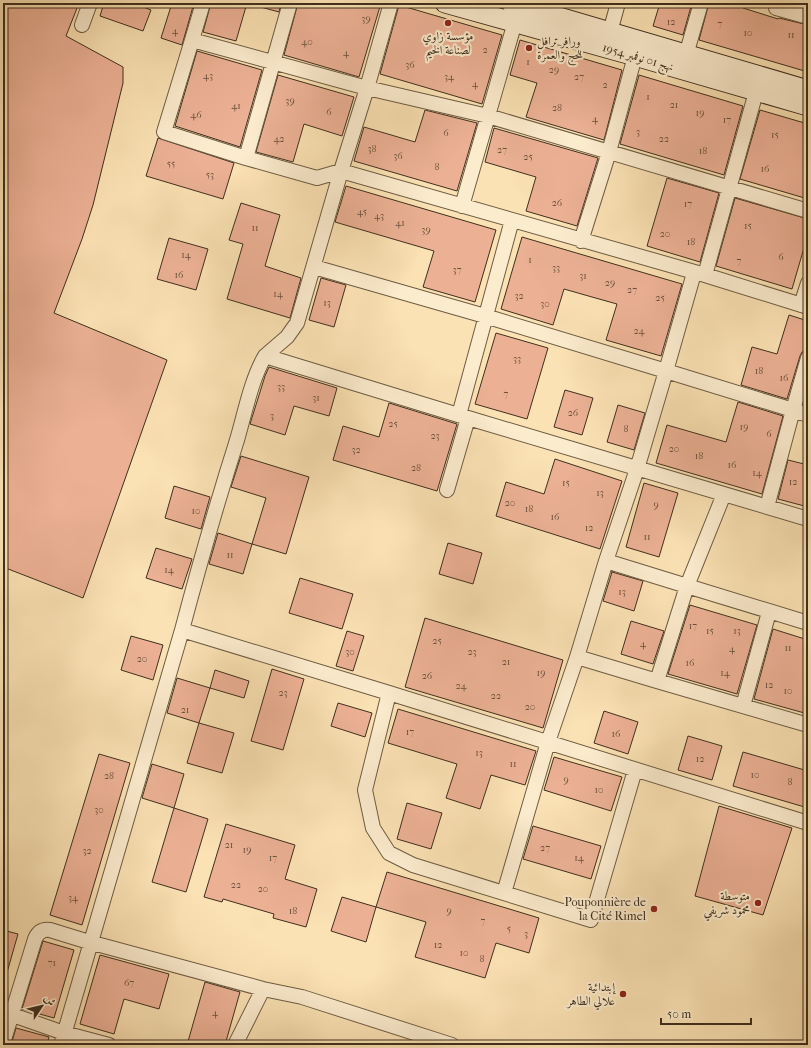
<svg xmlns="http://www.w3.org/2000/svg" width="811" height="1048" font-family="'IM FELL French Canon',Amiri,serif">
<rect width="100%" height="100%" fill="#fbe2b4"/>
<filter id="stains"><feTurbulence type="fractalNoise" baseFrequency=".005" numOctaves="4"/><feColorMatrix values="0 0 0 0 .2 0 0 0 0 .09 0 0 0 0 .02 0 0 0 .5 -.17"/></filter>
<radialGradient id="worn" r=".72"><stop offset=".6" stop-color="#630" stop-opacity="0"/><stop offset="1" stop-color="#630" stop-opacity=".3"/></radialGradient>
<path fill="#ecb195" stroke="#3f2f1d" d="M3,3H79L66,36L123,67V83L93,205L82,239L54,313L167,360L83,598L3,567Z
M104,3H133L151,10L143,31L100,16Z
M172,3H194L182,45L161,38Z
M211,3H247L236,41L203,32Z
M257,3H281L279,12L257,6Z
M298,3H381L359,77L284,55Z
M660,3H692L683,35L653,26Z
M709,3H742L743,8L778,19L779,18L808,25V72L699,40Z
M399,5L502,35L482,104L380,74Z
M520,40L622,70L604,140L526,117L537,83L510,75Z
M197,51L262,70L240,147L175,126Z
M278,75L354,97L342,136L304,124L293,162L256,152Z
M639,75L743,106L724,175L620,144Z
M425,110L477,123L457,191L354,161L364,127L415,142Z
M760,110L808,124V199L740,179Z
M494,128L598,158L577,226L526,211L536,177L485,162Z
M158,138L234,163L223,199L146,176Z
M667,178L719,193L700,262L647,246Z
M346,186L496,230L475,302L423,287L434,251L335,222Z
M735,198L808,219V234L792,289L716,266Z
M241,203L280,215L265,266L301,278L290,318L227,299L243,244L229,240Z
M522,237L682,284L661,356L606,340L617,304L592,297L564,289L553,325L501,309Z
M169,238L208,249L196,290L157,279Z
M321,278L346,285L334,327L309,320Z
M789,315L808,321V350L802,352L800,356L787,399L741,385L752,347L777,354Z
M496,333L548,348L527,419L475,404Z
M269,367L337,388L329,416L294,406L285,435L250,424L265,376Z
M565,390L593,398L582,435L554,427Z
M738,402L783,416L762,494L656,463L667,425L726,442Z
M389,403L457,424L437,491L333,460L343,426L379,437Z
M618,405L645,413L634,450L607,442Z
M241,456L309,477L286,554L252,544L266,498L231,487Z
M555,459L622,481L600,549L496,516L506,482L544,494Z
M788,460L808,465V507L778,499Z
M644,483L678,493L659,557L626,547Z
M174,486L210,497L201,529L165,518Z
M218,533L252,544L243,574L209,564Z
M448,543L482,553L473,584L439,574Z
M156,548L192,559L182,589L146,578Z
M612,572L643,581L634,611L603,601Z
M300,578L353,594L342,629L289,613Z
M690,605L757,625L737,694L668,674Z
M425,618L563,660L543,728L405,687Z
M631,621L664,631L653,664L621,654Z
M773,629L808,640V714L754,699Z
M347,631L364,636L353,671L336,666Z
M131,636L163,645L153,680L121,670Z
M272,669L304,679L283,750L251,741Z
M215,670L249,681L244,698L210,688Z
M177,678L210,688L199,723L167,713Z
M338,703L372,713L365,737L331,726Z
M398,709L536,751L525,785L491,775L480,809L446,798L457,764L388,743Z
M604,711L638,722L628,754L594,743Z
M199,723L234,733L222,773L187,763Z
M688,736L722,746L712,780L678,770Z
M743,752L808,771V808L733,786Z
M99,754L130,763L82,925L50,915Z
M554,757L622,777L611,811L544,790Z
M152,764L184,774L174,808L142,798Z
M407,803L442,813L431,849L397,839Z
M719,806L792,828L763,915L695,896Z
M174,808L208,819L186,892L152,882Z
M226,824L295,845L285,879L317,889L306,927L273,918L274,914L223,899L222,902L204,897Z
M533,826L601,846L591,879L523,859Z
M387,872L539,918L529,953L496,943L485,978L415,957L426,922L376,907Z
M342,897L376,907L366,942L331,931Z
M3,930L18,934L6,976H3Z
M43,941L74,950L54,1018L22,1009Z
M100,955L169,974L159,1009L124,999L114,1034L80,1024Z
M205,982L240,992L225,1045H187Z
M16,1028L49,1037L47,1045H11Z"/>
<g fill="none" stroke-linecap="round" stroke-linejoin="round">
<g stroke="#6e5c43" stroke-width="16">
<path id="street" d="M203,3L192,40L367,88L341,171L705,275L808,307
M391,3L367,88L488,116L808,211
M777,3L776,8L808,17
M82,25L90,3
M610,32L618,3
M192,40L164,132L246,158L317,178L341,171L297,323L287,337L265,356
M686,55L701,3
M246,158L290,3
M462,206L515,22
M581,241L609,152L635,56
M314,267L485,316L666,371L694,273
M705,275L756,92
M801,305L808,283
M459,415L512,220
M447,490L468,418
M767,507L793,410L808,415
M808,519L468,418L265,356C251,380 245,413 237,440C217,503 199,566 182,630L389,693L808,823
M606,561L687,586L724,494
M808,623L687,586L657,681L808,725
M577,657L657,681
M389,693L365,790L373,828L389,853L413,865L591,920L635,770
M743,706L769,612
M504,893L548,742L577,657L606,561L637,469L666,371L793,410L808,358
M4,1012L64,1033L109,1045
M3,1043L35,939C38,932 43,929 50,930L89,942L263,989L302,997L452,1045
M61,1045L182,630
M235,1045L263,989"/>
</g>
<g stroke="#3f2f1d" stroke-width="21">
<path id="secondary" d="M445,3L635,56L808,106
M511,3L808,90"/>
</g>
<use href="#street" stroke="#fcecce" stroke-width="14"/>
<use href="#secondary" stroke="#fcecce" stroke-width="19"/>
</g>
<g fill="#8f2418" stroke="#fcecce" stroke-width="1.5">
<circle cx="448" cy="23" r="4"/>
<circle cx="529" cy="48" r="4"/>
<circle cx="758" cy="903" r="4"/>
<circle cx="654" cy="909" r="4"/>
<circle cx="623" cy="994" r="4"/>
</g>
<g text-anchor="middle" stroke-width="4" stroke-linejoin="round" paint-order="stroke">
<g font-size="10" fill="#6a503b">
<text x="366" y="22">39</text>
<text x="671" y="25">12</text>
<text x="720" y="27">7</text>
<text x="175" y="34">4</text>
<text x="748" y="36">10</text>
<text x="791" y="38">11</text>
<text x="307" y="45">40</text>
<text x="485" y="53">2</text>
<text x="346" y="56">4</text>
<text x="528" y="65">1</text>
<text x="410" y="68">36</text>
<text x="554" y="73">29</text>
<text x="208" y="79">43</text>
<text x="449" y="80">34</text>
<text x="579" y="80">27</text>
<text x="475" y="87">4</text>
<text x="605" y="88">2</text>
<text x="648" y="100">1</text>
<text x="290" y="104">39</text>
<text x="674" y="108">21</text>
<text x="236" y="109">41</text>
<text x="557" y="111">28</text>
<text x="329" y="115">6</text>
<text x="700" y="116">19</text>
<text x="196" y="118">46</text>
<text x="595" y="122">4</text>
<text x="727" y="123">17</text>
<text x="638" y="135">3</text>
<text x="446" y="136">6</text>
<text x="775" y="138">15</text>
<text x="279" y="142">42</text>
<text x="664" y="142">22</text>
<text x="372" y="152">38</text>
<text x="502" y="153">27</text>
<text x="703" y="154">18</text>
<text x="398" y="159">36</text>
<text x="528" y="160">25</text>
<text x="171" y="167">55</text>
<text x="437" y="170">8</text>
<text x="765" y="172">16</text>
<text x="210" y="178">53</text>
<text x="557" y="206">26</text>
<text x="688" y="207">17</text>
<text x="362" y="215">45</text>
<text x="379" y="219">43</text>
<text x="400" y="226">41</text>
<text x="748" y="229">15</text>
<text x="255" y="231">11</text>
<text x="426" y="233">39</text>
<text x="665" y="237">20</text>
<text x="691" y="245">18</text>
<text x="186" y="258">14</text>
<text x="781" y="260">6</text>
<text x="530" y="263">1</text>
<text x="739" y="264">7</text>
<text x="556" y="271">33</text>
<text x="457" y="273">37</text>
<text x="179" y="278">16</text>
<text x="583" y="279">31</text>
<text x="610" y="286">29</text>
<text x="632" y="293">27</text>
<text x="278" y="297">14</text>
<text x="519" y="299">32</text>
<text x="660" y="301">25</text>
<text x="327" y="306">13</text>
<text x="545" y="307">30</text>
<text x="639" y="334">24</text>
<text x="517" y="362">33</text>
<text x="759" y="374">18</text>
<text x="784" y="381">16</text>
<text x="281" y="390">33</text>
<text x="506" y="397">7</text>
<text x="316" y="401">31</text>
<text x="573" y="416">26</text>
<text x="272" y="419">3</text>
<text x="393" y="427">25</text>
<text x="744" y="430">19</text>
<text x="626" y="432">8</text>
<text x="769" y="437">6</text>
<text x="435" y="439">23</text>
<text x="674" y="452">20</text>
<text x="356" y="453">32</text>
<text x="699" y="459">18</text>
<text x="732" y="468">16</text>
<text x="416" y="471">28</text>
<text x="757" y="476">14</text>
<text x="793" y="485">12</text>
<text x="566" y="486">15</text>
<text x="600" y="496">13</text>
<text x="510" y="506">20</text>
<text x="656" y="508">9</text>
<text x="529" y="512">18</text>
<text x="196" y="514">10</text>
<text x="555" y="520">16</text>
<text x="589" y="531">12</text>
<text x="647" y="540">11</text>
<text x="230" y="558">11</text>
<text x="169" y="573">14</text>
<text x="622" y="595">13</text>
<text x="693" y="629">17</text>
<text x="710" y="634">15</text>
<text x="737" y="634">13</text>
<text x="437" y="644">25</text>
<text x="643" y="647">4</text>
<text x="788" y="651">11</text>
<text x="732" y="652">4</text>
<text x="350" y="655">30</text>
<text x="472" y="655">23</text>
<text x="142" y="662">20</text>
<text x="506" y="665">21</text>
<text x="690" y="666">16</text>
<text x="541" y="676">19</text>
<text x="725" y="676">14</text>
<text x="427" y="679">26</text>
<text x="769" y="688">12</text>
<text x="461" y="689">24</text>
<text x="788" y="694">10</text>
<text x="283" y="696">23</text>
<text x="496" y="699">22</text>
<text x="530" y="710">20</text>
<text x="185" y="713">21</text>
<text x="410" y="735">17</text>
<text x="616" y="737">16</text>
<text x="479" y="756">13</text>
<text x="700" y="762">12</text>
<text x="513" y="767">11</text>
<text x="755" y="778">10</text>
<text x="109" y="779">28</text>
<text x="566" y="783">9</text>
<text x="790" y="785">8</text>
<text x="599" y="793">10</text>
<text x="99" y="813">30</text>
<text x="229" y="848">21</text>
<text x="545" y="851">27</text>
<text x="247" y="853">19</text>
<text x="87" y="854">32</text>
<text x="273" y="861">17</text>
<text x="579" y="861">14</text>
<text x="236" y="888">22</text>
<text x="263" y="892">20</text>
<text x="73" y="901">34</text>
<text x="293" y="914">18</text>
<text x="449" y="914">9</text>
<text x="483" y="924">7</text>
<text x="509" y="932">5</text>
<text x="526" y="937">3</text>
<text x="438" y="948">12</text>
<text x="464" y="956">10</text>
<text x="482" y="962">8</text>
<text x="52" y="966">71</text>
<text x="129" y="986">67</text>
<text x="215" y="1016">4</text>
</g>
<g font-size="12" fill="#3f2f1d" stroke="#fcecce" text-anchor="end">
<text x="448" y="40" text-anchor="middle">مؤسسة زاوي<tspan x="448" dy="14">لصناعة الخيم</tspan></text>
<text x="537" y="45" text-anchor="start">ورافر ترافل<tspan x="537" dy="14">للحج والعمرة</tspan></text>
<text x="750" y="900">متوسطة<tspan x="750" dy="14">محمود شريفي</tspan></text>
<text x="646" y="906">Pouponnière de<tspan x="646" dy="14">la Cité Rimel</tspan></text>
<text x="615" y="991">إبتدائية<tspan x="615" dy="14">علالي الطاهر</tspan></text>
</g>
<g font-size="12" fill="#3f2f1d" stroke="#fcecce">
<text transform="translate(638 57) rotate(16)" y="4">نهج 01 نوفمبر 1954</text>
</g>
</g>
<rect width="811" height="1048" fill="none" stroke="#fbe2b4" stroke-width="16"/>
<rect x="4" y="4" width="803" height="1040" fill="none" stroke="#3f2f1d" stroke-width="2"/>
<rect x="8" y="8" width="795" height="1032" fill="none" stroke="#3f2f1d"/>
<g transform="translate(42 1006) rotate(55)" stroke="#fcecce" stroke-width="3" paint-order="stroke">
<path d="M0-3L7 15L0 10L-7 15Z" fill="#3f2f1d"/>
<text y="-6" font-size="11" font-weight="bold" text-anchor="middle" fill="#3f2f1d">ش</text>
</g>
<path d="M661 1018v6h90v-6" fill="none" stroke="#3f2f1d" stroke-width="2"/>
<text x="667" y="1018" font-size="12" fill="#3f2f1d" stroke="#fcecce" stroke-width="3" paint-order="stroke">50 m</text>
<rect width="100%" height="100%" filter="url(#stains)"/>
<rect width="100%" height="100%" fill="url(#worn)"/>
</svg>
